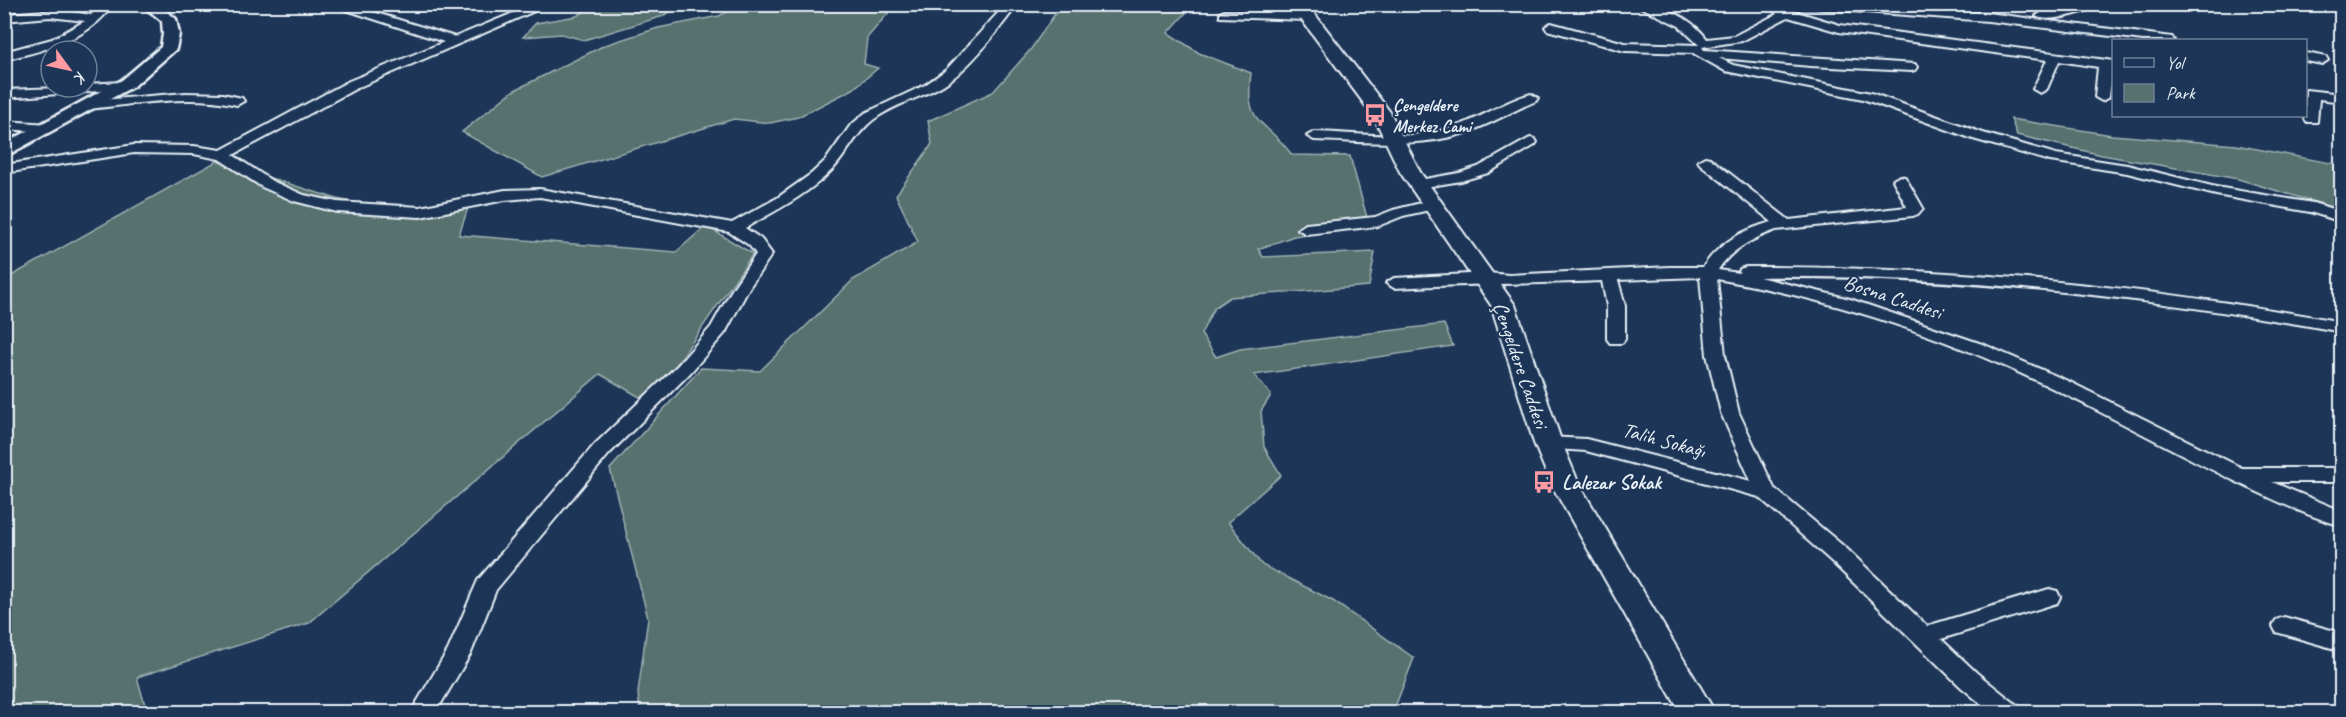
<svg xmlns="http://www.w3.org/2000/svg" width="2346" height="717" font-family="Caveat,sans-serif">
<rect width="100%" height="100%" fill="#1d3557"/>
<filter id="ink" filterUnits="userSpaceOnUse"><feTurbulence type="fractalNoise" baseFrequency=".0167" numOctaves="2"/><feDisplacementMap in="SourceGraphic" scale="12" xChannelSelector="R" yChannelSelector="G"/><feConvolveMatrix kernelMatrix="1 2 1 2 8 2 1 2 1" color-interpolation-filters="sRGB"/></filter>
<g filter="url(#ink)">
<path fill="#56716e" stroke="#9fb1b3" stroke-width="1.5" d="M743,4L895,5L867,38L864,64L878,68L853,89L798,117L770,123L734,119L542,177L462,132L513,91L605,45L658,28L719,16Z
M594,5V4L684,5L660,17L584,40L561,34L523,37L536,23L577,16Z
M1061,5H1193L1168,33L1199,53L1251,73C1244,127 1265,118 1292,155L1350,156L1369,225L1294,236L1258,249L1263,257L1375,252L1369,286L1230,297L1214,308L1201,334L1216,357L1240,349L1444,324L1453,346L1254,375L1271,395L1261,411L1264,447L1281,475L1228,522L1262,565L1333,601L1414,658L1393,712H640L638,693L648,618L610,469L701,368L760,371L853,280L918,242L896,195L932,144L928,121L993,92L1031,49Z
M2011,119L2112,135L2236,145L2341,165V210L2238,179L2102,155L2017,135Z
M217,161L337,199L410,214L469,205L459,235L676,252L706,226L753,254L650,403L600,374L309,623L137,677L147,712H5L4,280Z"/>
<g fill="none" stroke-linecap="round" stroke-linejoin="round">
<g stroke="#e8f1f8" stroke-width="4">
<path id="minor" d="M94,4H106L107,12C82,42 41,51 4,60V52L52,39L85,21L50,17L4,21V14L61,10L91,15L95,11Z
M328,4H347L455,37L535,4H551L359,87L233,155L272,181L304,195L337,202L420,207L505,190L540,189L732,223L777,198L811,174L826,160L850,126L865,113L925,85L946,70L1006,4H1018C998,30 971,68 943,85C921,98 894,104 873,120C856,133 847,154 833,169C808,195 775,211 745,228L761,239L772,254L749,288L725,333L690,373L609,454L496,590L471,653L436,712H411L448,650L478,580L595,444L678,365L711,327L733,288L756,254L749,245L729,232L540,197L505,200L420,217L337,212L294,201L262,187L219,159L194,154L134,153L4,173V165L134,145L194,146L221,150L349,81L444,42Z
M1634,4C1661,4 1690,16 1707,39L1734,36L1777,14L1773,10L1761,9V4H1845L1988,13L2172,37L2174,40H2143L1988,21L1810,8L1787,9L1840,25L2114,61L2109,97L2102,101L2095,97L2098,67L2059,61L2047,89L2040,93L2033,89L2047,60L1839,32L1788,17L1742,41L1702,47L1704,50L1915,64L1917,67L1915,70L1911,71L1810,66L1719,58L1733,65L1871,93L1983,133L2056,154L2127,165L2216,187L2313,203L2342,212V222L2310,212L2216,195L2127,173L2050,161L1973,139L1863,99L1725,71L1693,53L1625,51L1547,30L1545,27L1551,23L1625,43L1699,45L1679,26Z
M2084,4H2100C2090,12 2046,24 2036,16L2042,12Z
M1224,11L1306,12L1312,16L1306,20L1220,17V13Z
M2306,53L2326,57L2328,60L2322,64L2306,61Z
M122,82L129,86L127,89L4,98V90L87,87V84Z
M2306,90L2342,94V102L2319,99L2317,122H2307L2305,119Z
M186,93L223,94L242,98L244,101L237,105C189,94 137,104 89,109L82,105L89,101Z
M1531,94L1538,98L1536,101C1512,111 1489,125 1465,133C1416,149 1364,141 1314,140L1307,136L1314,132C1360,133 1409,142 1454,127C1480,119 1504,101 1531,94Z
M4,121L49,124L56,128L49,132L4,129Z
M1530,138L1535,139L1537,142L1535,145L1488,173L1461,181L1419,188L1412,184L1414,181L1459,173L1478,167Z
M1705,157L1710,158L1789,220L1907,207L1893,180L1900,176L1905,177L1923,208L1918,214L1913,216L1776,230C1754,238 1731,249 1718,270L1739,273L1740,269L1746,267C1946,266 2145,286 2342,322V332C2149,297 1954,275 1759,277L1850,299L1985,345L2070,382L2242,468H2342V482H2272L2342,511V526C2310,517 2279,502 2249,488C2184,457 2122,422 2058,391C1950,338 1835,300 1717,279L1725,355L1739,413L1774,488L1847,549L1927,626L2049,589L2057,591L2060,597L2057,603L1941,639L1977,673L2017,705L2020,712H1991L1961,687L1831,561L1759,497L1586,451L1541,448L1538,443L1541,438L1548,437L1586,439L1751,481L1721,413L1707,355L1700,277L1618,280L1625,306V339L1622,343H1610L1607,339V306L1602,281C1532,284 1463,284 1394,288L1386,283L1394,278L1487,273L1509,275L1670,267H1703C1719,243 1744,229 1772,222L1700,164L1698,161Z
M1433,200L1438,202L1441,205L1438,208L1403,216L1378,226L1306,234L1298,229L1306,224L1375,217L1393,210Z
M2284,617L2342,633V651L2276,632L2273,626L2276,620Z"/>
</g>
<g stroke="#e8f1f8" stroke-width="5">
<path id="tertiary" d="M141,4H158L176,19L179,34L176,49L134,86L4,157V144L122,80L161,47L163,34L162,21Z"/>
</g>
<g stroke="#e8f1f8" stroke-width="4">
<path id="secondary" d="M1290,4H1307L1390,112L1420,172L1515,305L1562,443L1579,484L1715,712H1680L1551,484L1534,443L1491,305L1400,172L1374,117Z"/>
</g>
<use href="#minor" fill="#1d3557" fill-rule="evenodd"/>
<use href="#tertiary" fill="#1d3557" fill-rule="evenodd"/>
<use href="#secondary" fill="#1d3557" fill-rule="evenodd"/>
</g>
</g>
<defs>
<g id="bus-bare" transform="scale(1.8)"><path d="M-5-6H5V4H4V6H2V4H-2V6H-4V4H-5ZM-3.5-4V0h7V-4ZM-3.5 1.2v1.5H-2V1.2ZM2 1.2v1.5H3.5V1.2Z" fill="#ff9aa2" stroke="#1d3557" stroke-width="2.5" paint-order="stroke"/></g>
</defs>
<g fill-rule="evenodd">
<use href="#bus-bare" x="1375" y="115"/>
<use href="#bus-bare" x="1544" y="482"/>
</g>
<g text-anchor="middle" stroke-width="4.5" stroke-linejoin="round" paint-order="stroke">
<g font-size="18" font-weight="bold" fill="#e8f1f8" stroke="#1d3557" text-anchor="start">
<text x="1393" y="111">Çengeldere<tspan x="1393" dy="21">Merkez Cami</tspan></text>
</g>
<g font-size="21" fill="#e8f1f8" stroke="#1d3557">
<text transform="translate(1893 297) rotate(18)" y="7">Bosna Caddesi</text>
<text transform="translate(1521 365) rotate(71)" y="7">Çengeldere Caddesi</text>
<text transform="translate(1664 440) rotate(15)" y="7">Talih Sokağı</text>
</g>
<g font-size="21" font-weight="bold" fill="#e8f1f8" stroke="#1d3557" text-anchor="start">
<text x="1562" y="489">Lalezar Sokak</text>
</g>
</g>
<rect width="2346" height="717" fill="none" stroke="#1d3557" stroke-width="24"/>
<rect x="12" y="12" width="2322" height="693" fill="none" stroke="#e8f1f8" stroke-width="2" filter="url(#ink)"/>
<rect x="2112" y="39" width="195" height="78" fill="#1d3557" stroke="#6e8097" stroke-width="1.5"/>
<rect x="2124" y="58" width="30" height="9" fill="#1d3557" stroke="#6e8097" stroke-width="1.5"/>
<text x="2166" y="69" font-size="18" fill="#e8f1f8">Yol</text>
<rect x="2124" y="84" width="30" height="18" fill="#56716e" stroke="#6e8097" stroke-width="1.5"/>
<text x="2166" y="99" font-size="18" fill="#e8f1f8">Park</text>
<g transform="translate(69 69) rotate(123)"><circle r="28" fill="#1d3557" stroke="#6e8097" stroke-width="1.5"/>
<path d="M0-4.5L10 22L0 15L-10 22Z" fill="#ff9aa2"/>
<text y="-9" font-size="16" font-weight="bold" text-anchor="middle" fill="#e8f1f8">K</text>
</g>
</svg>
